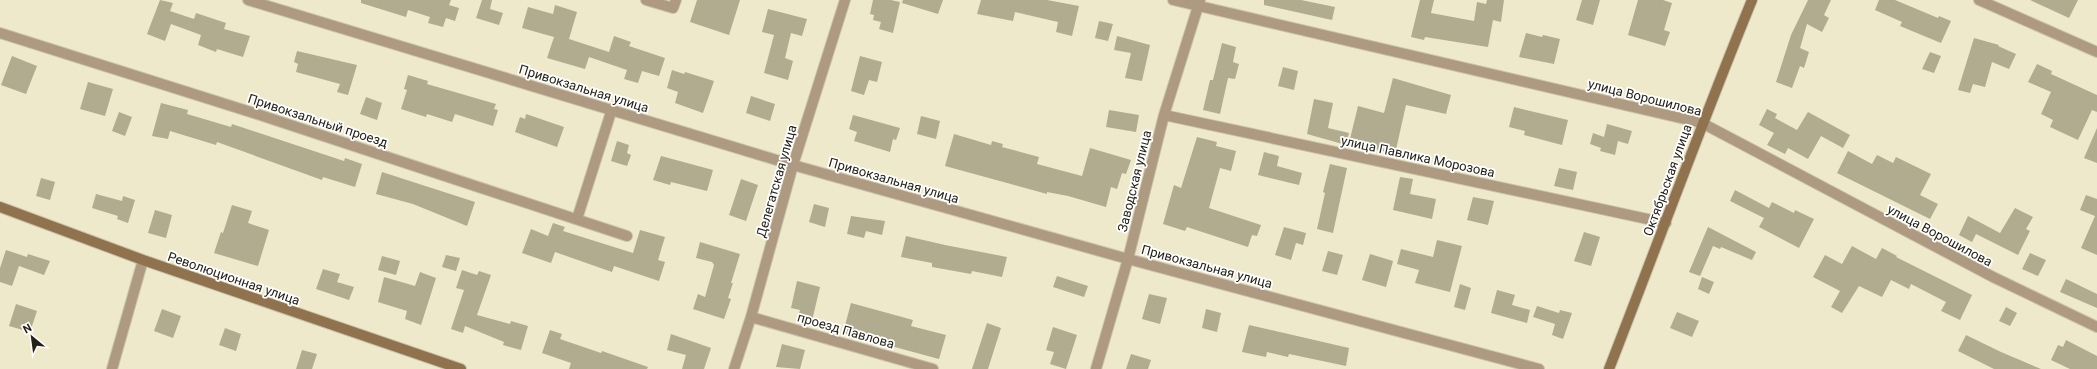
<svg xmlns="http://www.w3.org/2000/svg" width="2097" height="369" font-family="Roboto,sans-serif">
<rect width="100%" height="100%" fill="#efe9cc"/>
<path fill="#b1ab8f" d="M160,0L173,3L170,11L194,19L196,13L226,23L224,29L250,36L243,57L217,49L216,52L198,45L201,35L171,24L165,41L147,34Z
M361,0H451L449,5L459,8L455,21L446,18L443,27L428,23L430,17L408,10L406,17L361,3Z
M482,0H492L490,9L503,13L499,25L476,18Z
M697,0H740L729,35L690,22Z
M873,0H891L900,2L893,33L879,29L881,22L873,20L874,15L870,14Z
M903,0H943L938,14L902,3Z
M981,0H1047L1079,6L1072,36L1056,32L1058,22L1015,12L1013,21L977,14Z
M1264,0H1301L1335,7L1332,20L1264,5Z
M1420,0H1434L1431,13L1474,21L1477,2L1486,4L1487,0H1504L1501,22L1493,20L1488,47L1425,37L1424,40L1411,37Z
M1582,0H1600L1593,25L1576,20Z
M1638,0H1663L1672,3L1664,30L1670,32L1665,46L1628,35Z
M1808,0H1831L1824,15L1829,18L1822,32L1807,24L1800,48L1809,52L1804,68L1800,66L1792,88L1776,82L1791,35Z
M1879,0H1895L1938,18L1939,16L1951,21L1941,43L1900,26L1902,22L1875,10Z
M2030,0H2078L2069,18Z
M555,5L577,12L569,39L609,52L614,36L631,42L629,46L665,58L659,76L642,71L638,83L624,79L627,70L589,57L585,69L547,58L554,37L522,28L528,7L553,14Z
M768,9L807,19L802,36L791,33L785,58L793,61L788,80L764,73L774,35L762,32Z
M1099,21L1113,24L1108,41L1095,38Z
M1526,33L1542,37L1543,35L1560,39L1554,64L1519,57Z
M1117,36L1150,45L1142,81L1125,78L1131,53L1114,50Z
M1974,38L1999,45L1998,46L2016,54L2009,69L1992,62L1985,87L1973,84L1970,93L1958,90Z
M1222,43L1236,47L1233,62L1239,64L1235,79L1228,78L1220,114L1203,110L1210,80H1213Z
M297,51L357,65L348,95L337,92L340,84L296,72L298,64L294,62Z
M1930,52L1941,56L1934,73L1922,69Z
M12,56L37,66L26,94L1,85Z
M860,56L882,62L877,82L869,80L864,95L851,91Z
M2037,64L2052,71L2051,74L2097,95V112L2092,110L2078,140L2050,127L2053,120L2041,114L2051,92L2028,82Z
M1283,67L1298,71L1294,90L1278,86Z
M672,70L684,74L685,72L714,81L703,113L675,103L678,92L667,88Z
M408,75L428,81L427,84L496,104L494,109L498,110L493,126L455,114L452,122L427,114L426,117L401,109L407,90L404,89Z
M1393,78L1451,95L1446,114L1406,105L1395,154L1349,143L1358,106L1384,113Z
M88,82L113,89L105,116L80,109Z
M751,96L775,104L770,121L746,113Z
M366,97L382,103L377,120L360,114Z
M1314,99L1333,103L1328,128L1349,133L1346,145L1307,134Z
M161,103L188,110L187,114L231,127L232,124L344,161L345,158L362,164L355,187L323,177L322,180L217,142L216,145L170,131L168,139L152,136Z
M1514,107L1568,120L1562,145L1524,135L1525,131L1509,127Z
M1767,109L1777,114L1775,118L1797,130L1808,112L1850,135L1843,148L1821,136L1808,159L1788,148L1785,154L1767,145L1774,133L1759,125Z
M1109,110L1139,115L1136,132L1106,127Z
M119,112L132,117L125,136L112,131Z
M526,114L564,127L557,147L515,132L520,117L525,119Z
M853,115L900,128L896,140L893,139L890,152L854,141L857,132L849,129Z
M921,116L940,121L936,139L917,134Z
M1607,124L1632,131L1628,144L1618,141L1615,155L1600,151L1601,148L1590,144L1593,133L1604,137Z
M2097,128V163L2084,158Z
M954,134L991,145L992,141L1003,144L1002,147L1039,157L1037,164L1082,176L1090,148L1131,160L1126,174L1122,173L1117,189L1111,187L1106,207L1068,196L1047,192V194L945,166Z
M1197,137L1217,142L1216,146L1236,151L1231,171L1220,168L1209,208L1261,225L1257,236L1252,235L1248,247L1187,227L1185,231L1163,224L1174,185L1181,188Z
M617,141L629,145L627,153L631,155L627,166L611,161Z
M1848,151L1872,164L1877,155L1893,163L1896,157L1931,174L1920,195L1938,204L1930,219L1837,173Z
M1264,152L1279,156L1277,166L1302,173L1299,185L1258,175Z
M661,156L713,170L707,191L671,182L670,185L653,180Z
M1330,164L1347,168L1333,233L1317,229L1325,193L1323,192Z
M1559,168L1577,172L1573,190L1554,186Z
M382,172L475,202L467,226L413,204L376,194Z
M1400,177L1413,179L1410,194L1436,199L1432,219L1393,210Z
M41,178L55,182L50,200L36,196Z
M741,179L758,185L746,221L729,215Z
M1735,190L1769,208L1772,202L1794,213L1795,210L1814,219L1799,248L1759,227L1764,218L1730,201Z
M96,194L122,201L123,196L135,200L128,223L117,219L118,216L92,208Z
M2086,195L2097,199V255L2081,248L2095,216L2080,210Z
M1473,197L1494,201L1488,225L1467,220Z
M814,204L829,208L825,227L809,222Z
M232,205L252,211L248,223L269,230L258,266L214,253L221,232L223,233Z
M2015,208L2033,217L2026,229L2030,231L2018,255L1976,234L1972,242L1959,235L1968,216L2000,233Z
M155,210L172,215L166,238L148,233Z
M851,216L885,221L882,235L866,231L864,238L847,234Z
M553,223L565,227L563,231L633,253L640,230L665,237L658,260L665,262L659,281L614,266L612,272L555,252L551,263L522,253L531,229L548,236Z
M1284,227L1306,233L1303,245L1296,243L1291,260L1275,255Z
M1708,227L1756,252L1752,260L1721,247L1720,249L1713,246L1700,276L1689,272Z
M1584,232L1600,237L1591,266L1574,261Z
M906,236L945,245L1007,257L1002,277L972,271L971,274L932,267V263L901,257Z
M1437,240L1462,246L1450,292L1415,283L1419,270L1397,264L1401,249L1433,257Z
M700,242L740,254L731,283H733L728,298L731,299L724,319L693,309L698,294L705,297L714,265L712,262L696,258Z
M1852,246L1876,259L1882,248L1897,256L1896,257L1972,295L1960,320L1941,311L1946,302L1911,284L1909,289L1891,280L1882,297L1859,286L1842,313L1831,307L1840,291L1813,277L1825,255L1842,264Z
M6,250L27,257L28,254L50,261L44,275L19,266L12,286L0,282V268Z
M1328,251L1343,255L1337,275L1322,271Z
M2030,253L2046,260L2038,276L2022,269Z
M1370,254L1393,261L1386,287L1362,280Z
M446,255L460,258L456,271L442,267Z
M382,256L400,261L396,275L378,270Z
M323,269L340,274L337,282L354,287L349,300L316,289Z
M462,270L477,275L479,271L491,275L477,315L510,324L511,321L528,326L521,350L503,345L504,342L465,326L463,333L451,329L464,290L456,288Z
M420,272L436,278L421,325L405,319L407,311L378,302L384,277L415,286Z
M1057,276L1088,286L1084,297L1053,287Z
M1702,277L1714,282L1709,294L1698,289Z
M2066,279L2097,294V308L2060,292Z
M797,281L820,287L811,325L797,321L800,310L791,308Z
M1460,284L1471,288L1465,310L1454,307Z
M1497,290L1515,295L1512,305L1530,310L1527,323L1491,313Z
M1149,294L1167,298L1160,324L1142,319Z
M851,303L913,320L911,326L946,335L939,359L843,333Z
M16,304L37,311L30,332L9,326Z
M1537,306L1559,313L1560,310L1572,313L1563,339L1552,335L1555,324L1533,317Z
M2006,307L2017,313L2010,326L1999,321Z
M162,309L181,316L173,338L154,331Z
M1206,309L1221,313L1217,332L1202,328Z
M1677,312L1699,321L1692,337L1670,328Z
M987,323L1001,328L988,369H972Z
M1249,325L1349,348L1346,366L1289,354L1288,357L1267,352L1266,357L1242,352Z
M1053,327L1077,335L1066,369L1050,364L1054,352L1046,350Z
M225,328L241,334L236,351L219,345Z
M550,330L562,334L560,339L601,353L602,351L648,367L647,369H569L571,363L542,353Z
M671,334L711,348L704,369H682L686,355L667,350Z
M1966,335L2001,352L2041,369H1994L1958,351Z
M2066,340L2097,356V369H2070L2051,360L2058,345L2063,347Z
M782,344L805,350L800,369L776,367Z
M302,350L317,354L312,369H296Z
M1131,354L1151,360L1148,369H1126Z"/>
<g fill="none" stroke-linecap="round" stroke-linejoin="round">
<g stroke="#cac5ab" stroke-width="12">
<path id="street" d="M248,0L793,165L1128,259L1539,369
M646,0L673,8L676,0
M1173,0L1702,123L1993,277L2097,327
M1979,0L2097,52
M0,33L260,115L627,236
M1164,115L1666,223
M577,219L612,109
M751,317L933,369
M112,369L143,260
M734,369L751,317L793,165L845,0
M1096,369L1128,259L1164,115L1200,0"/>
</g>
<g stroke="#cac5ab" stroke-width="12">
<path id="secondary" d="M0,207L143,260L461,369
M1609,369C1657,246 1702,122 1752,0"/>
</g>
<use href="#street" stroke="#ae9981" stroke-width="10"/>
<use href="#secondary" stroke="#90724f" stroke-width="10"/>
</g>
<g text-anchor="middle" stroke-width="3.5" stroke-linejoin="round" paint-order="stroke">
<g font-size="13" fill="#242117" stroke="#fff">
<text transform="translate(584 88) rotate(17)" y="5">Привокзальная улица</text>
<text transform="translate(1645 97) rotate(14)" y="5">улица Ворошилова</text>
<text transform="translate(318 120) rotate(18)" y="5">Привокзальный проезд</text>
<text transform="translate(1418 156) rotate(12)" y="5">улица Павлика Морозова</text>
<text transform="translate(894 180) rotate(16)" y="5">Привокзальная улица</text>
<text transform="translate(1667 180) rotate(-70)" y="5">Октябрьская улица</text>
<text transform="translate(776 181) rotate(-74)" y="5">Делегатская улица</text>
<text transform="translate(1134 181) rotate(-76)" y="5">Заводская улица</text>
<text transform="translate(1940 235) rotate(28)" y="5">улица Ворошилова</text>
<text transform="translate(1207 266) rotate(15)" y="5">Привокзальная улица</text>
<text transform="translate(234 278) rotate(19)" y="5">Революционная улица</text>
<text transform="translate(846 330) rotate(16)" y="5">проезд Павлова</text>
</g>
</g>
<g transform="translate(32 337) rotate(331)" stroke="#ffffff" stroke-width="3" paint-order="stroke">
<path d="M0-3L7 15L0 10L-7 15Z" fill="#242117"/>
<text y="-6" font-size="11" font-weight="bold" text-anchor="middle" fill="#242117">N</text>
</g>
</svg>
